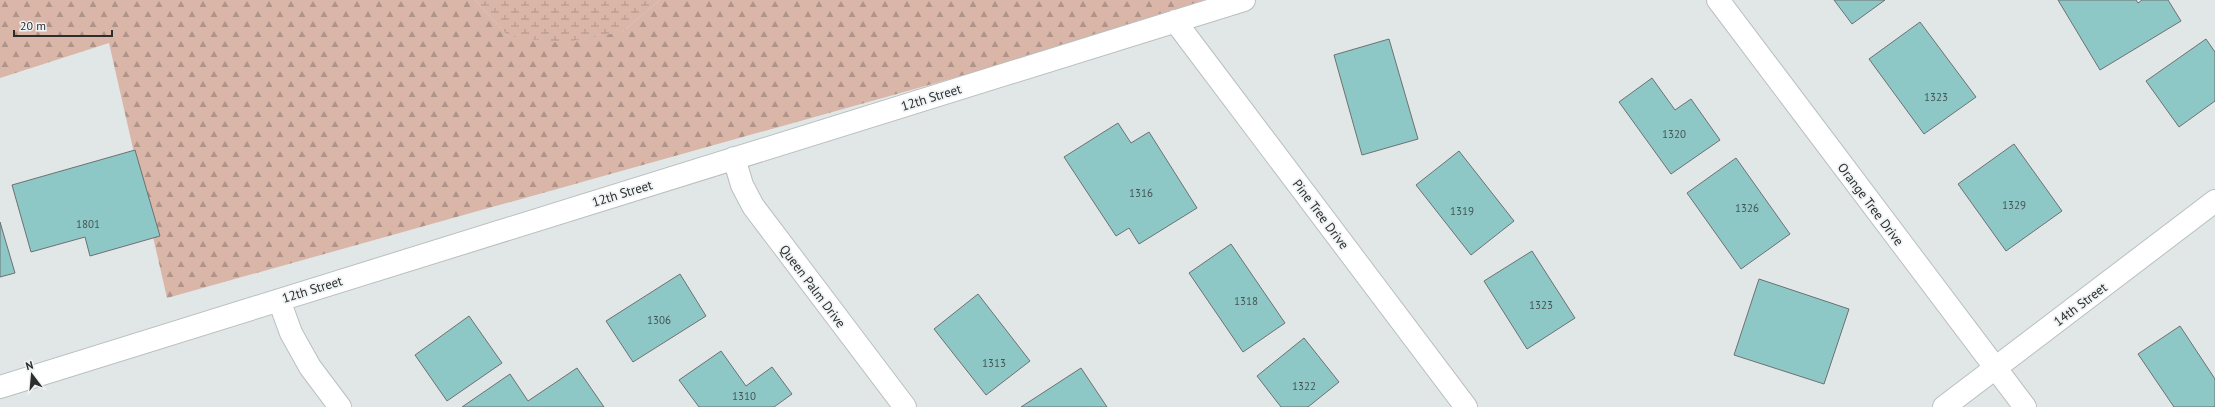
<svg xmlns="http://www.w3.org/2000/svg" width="2215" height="407" font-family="'PT Sans',sans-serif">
<defs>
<pattern id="forest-firs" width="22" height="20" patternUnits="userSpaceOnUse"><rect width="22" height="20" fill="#d9b6a8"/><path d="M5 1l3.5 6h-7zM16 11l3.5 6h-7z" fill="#b09489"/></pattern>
<pattern id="wetland-marsh" width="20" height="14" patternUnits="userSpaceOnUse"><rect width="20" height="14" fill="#d9b6a8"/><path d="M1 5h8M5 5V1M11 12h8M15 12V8" fill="none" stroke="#b09489"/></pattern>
</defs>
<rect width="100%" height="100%" fill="#e1e6e6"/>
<path fill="url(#forest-firs)" d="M0,0H475L508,36L622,32L660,0H1233L167,298L109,43L0,78Z"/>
<path fill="url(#wetland-marsh)" d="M475,0H660L622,32L560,43L508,36Z"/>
<path fill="#8ec8c6" stroke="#6d7171" d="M1834,0H1885L1852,24Z
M2058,0H2136L2138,3L2142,0H2168L2181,21L2100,70Z
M1920,22L1976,97L1924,134L1869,59Z
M1389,39L1418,139L1362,155L1334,55Z
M2206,39L2215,52V101L2179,127L2146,81Z
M1652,78L1675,110L1691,99L1720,140L1671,174L1619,102Z
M1118,123L1131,143L1149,132L1197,208L1139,244L1129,228L1116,236L1064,157Z
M2014,144L2062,211L2006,251L1958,184Z
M135,150L160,236L90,256L85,237L31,252L12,185Z
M1459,151L1514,221L1471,255L1416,185Z
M1736,158L1790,234L1741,269L1687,193Z
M0,222L15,273L0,277Z
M1231,244L1285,323L1243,352L1189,273Z
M1532,251L1575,318L1527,349L1484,281Z
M680,274L706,316L633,362L606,321Z
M1759,279L1849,309L1824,384L1734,355Z
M978,294L1030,361L986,395L934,329Z
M469,316L502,363L447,401L415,355Z
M2180,326L2215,379V407H2174L2138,354Z
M1304,338L1339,382L1308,407H1281L1257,376Z
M721,351L746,386L772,367L792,394L774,407H699L679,380Z
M577,368L604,407H462L510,374L528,401Z
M1081,368L1107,407H1021Z"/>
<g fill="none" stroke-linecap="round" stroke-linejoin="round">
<g stroke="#babfbf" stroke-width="24">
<path id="minor" d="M1718,0L2025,407
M1175,21L1466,407
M734,158L742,185L753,206L905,407
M279,300L291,333L310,367L340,407
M0,387L1244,0
M1944,407L2215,201"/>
</g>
<use href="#minor" stroke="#fff" stroke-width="22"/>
</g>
<g text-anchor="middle" stroke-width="3.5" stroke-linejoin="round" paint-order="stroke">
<g font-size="11" fill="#445454">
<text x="1936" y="101">1323</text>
<text x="1674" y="138">1320</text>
<text x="1141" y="197">1316</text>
<text x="2014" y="209">1329</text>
<text x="1747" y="212">1326</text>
<text x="1462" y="215">1319</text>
<text x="88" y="228">1801</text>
<text x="1246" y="305">1318</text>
<text x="1541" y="309">1323</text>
<text x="659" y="324">1306</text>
<text x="994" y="367">1313</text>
<text x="1304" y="390">1322</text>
<text x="744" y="400">1310</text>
</g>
<g font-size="13" fill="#2c2e2e" stroke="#eff3f3">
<text transform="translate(931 97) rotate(-17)" y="5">12th Street</text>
<text transform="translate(622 193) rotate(-17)" y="5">12th Street</text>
<text transform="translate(1871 204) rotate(53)" y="5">Orange Tree Drive</text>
<text transform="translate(1321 214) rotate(53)" y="5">Pine Tree Drive</text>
<text transform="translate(813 286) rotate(53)" y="5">Queen Palm Drive</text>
<text transform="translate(312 289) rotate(-17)" y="5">12th Street</text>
<text transform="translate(2080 304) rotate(-37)" y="5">14th Street</text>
</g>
</g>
<g transform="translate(32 375) rotate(344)" stroke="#eff3f3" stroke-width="3" paint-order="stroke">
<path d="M0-3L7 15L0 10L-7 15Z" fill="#2c2e2e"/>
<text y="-6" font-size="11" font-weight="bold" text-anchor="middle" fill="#2c2e2e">N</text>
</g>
<path d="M14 30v6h98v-6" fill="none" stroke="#2c2e2e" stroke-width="2"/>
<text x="20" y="30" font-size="12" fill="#2c2e2e" stroke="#eff3f3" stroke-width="3" paint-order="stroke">20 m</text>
</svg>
